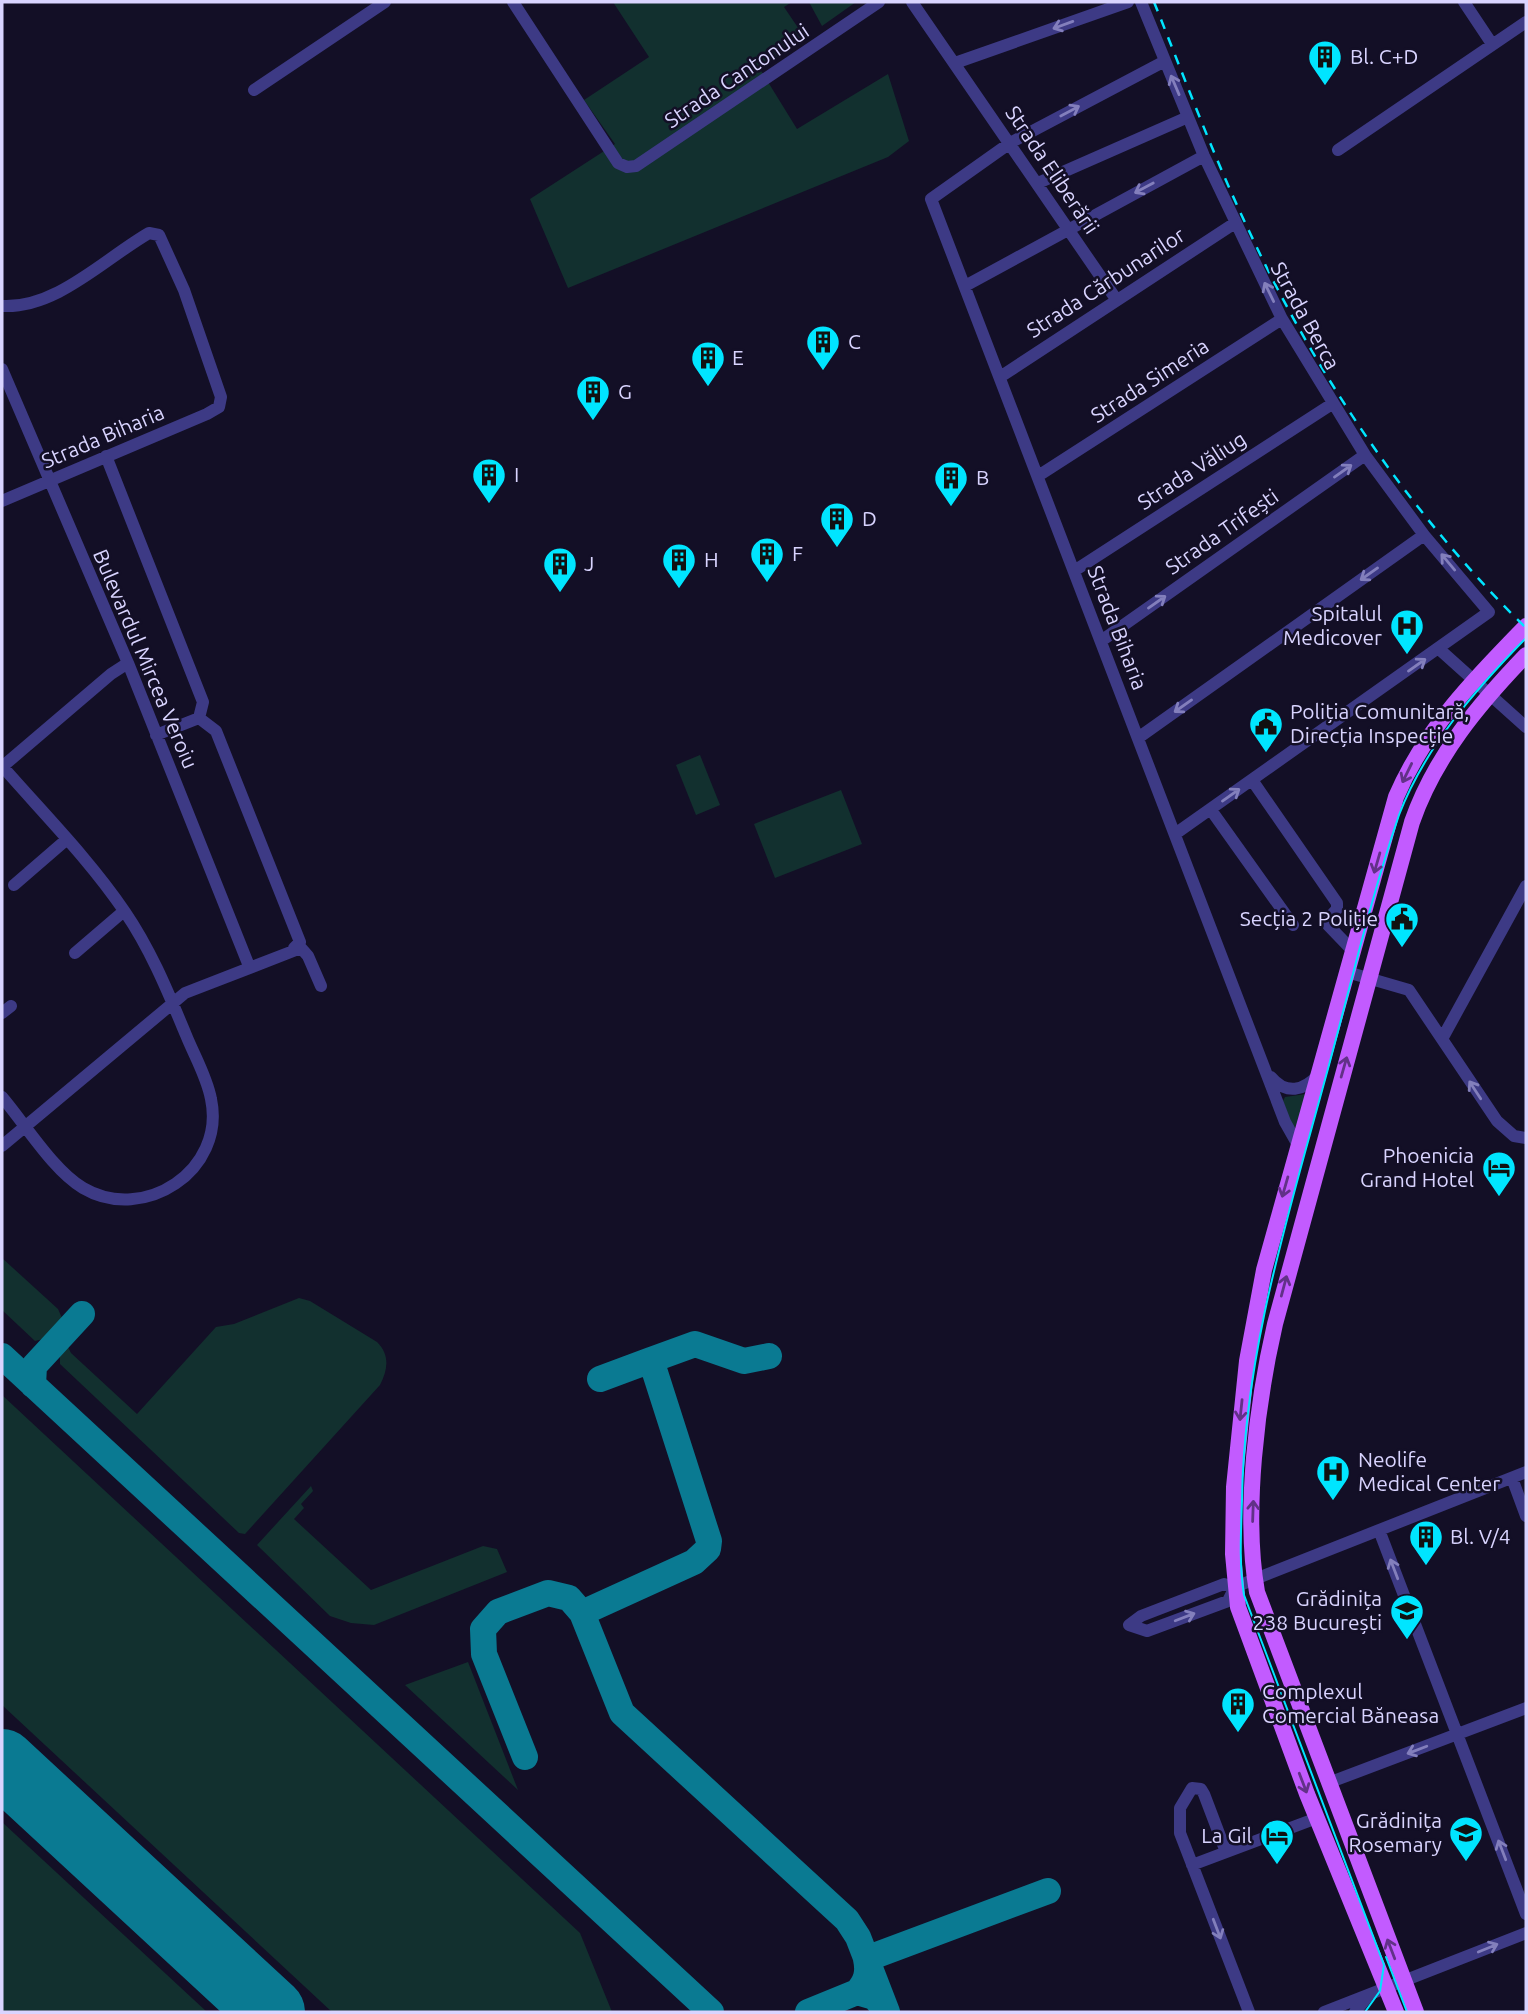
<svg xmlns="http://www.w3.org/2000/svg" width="1528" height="2014" font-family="Ubuntu,sans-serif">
<rect width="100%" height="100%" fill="#130f26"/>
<path fill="#12302f" d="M613,2H792L784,7L805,38L760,69L797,129L888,74L909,141L888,157L568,288L530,199L615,144L584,100L649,57Z
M809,2H856L822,26Z
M700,755L720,805L696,815L676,765Z
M841,790L862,844L775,878L754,824Z
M1306,1094L1296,1127L1292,1126L1283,1101L1285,1097Z
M2,1258L58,1309L62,1318L43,1339L35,1341L2,1310Z
M299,1298L310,1301L377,1342C390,1355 388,1369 380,1385L245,1534L239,1533L60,1364V1355L68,1347L71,1353L137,1414L216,1327L234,1324Z
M2,1395L580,1933L612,2012H332L2,1705Z
M311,1486L313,1491L301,1504L304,1508L294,1519L371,1590L483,1546L497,1549L507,1572L374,1625L351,1623L330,1616L257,1545Z
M468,1662L518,1790L405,1685Z
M2,1822L207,2012H2Z"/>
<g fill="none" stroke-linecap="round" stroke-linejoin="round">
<path stroke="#0a7a92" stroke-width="26" d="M2,1356L711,2012
M651,1360L695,1344L744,1361L769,1356
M33,1385L34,1366L82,1314
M582,1613L694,1562L708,1549L709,1541L651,1360L600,1379
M525,1757L484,1654L483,1629L498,1612L548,1593L569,1598L582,1613L622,1713L847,1920L858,1937L887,2012
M886,2010L874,1997L857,1992C866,1982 869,1973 866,1959L1048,1891
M808,2012L857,1992"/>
<path stroke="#0a7a92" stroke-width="68" d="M2,1763L271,2012"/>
<path stroke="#3d3a85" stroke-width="12" d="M513,2L618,163L627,167L636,166L879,2
M912,2L1116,299
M1141,2L1204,156L1282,319L1365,455L1424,535L1489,612L1175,834
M1464,2L1492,44
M1165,61L1010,143L931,199L1285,1122L1298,1145
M955,63L1128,2
M254,90L385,2
M1338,150L1526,22
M1038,183L1188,117
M965,286L1204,156
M2,306C56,309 104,259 149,233L159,235L184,290L221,397L219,407L207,414L2,501
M2,369L128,663L249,966
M1000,377L1235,223
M106,456L203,702L199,718
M1038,476L1282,319
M1074,571L1332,404
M1101,641L1365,455
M1439,649L1526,727
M156,735L199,718L216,731L300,942L294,948
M1138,738L1424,535
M2,766C43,813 89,859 125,912C151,950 168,992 186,1035C194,1055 207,1077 211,1099C226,1170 144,1224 83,1188C53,1170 25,1124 2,1097
M2,767L111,674L128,663
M1252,780L1337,903V909L1328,919V925L1353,951
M1211,810L1293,925
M14,885L66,840
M75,953L124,911
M1347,972L1409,990L1497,1121L1514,1136L1526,1138
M2,1013L11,1006
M1442,1039L1526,886
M1271,1077C1286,1095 1304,1091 1318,1075
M2,1146L185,993L301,948L308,956L321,986
M1512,1478L1526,1516
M1379,1530L1526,1914
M1129,1625L1141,1616L1224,1584L1235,1587L1526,1472
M1129,1625L1147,1631L1228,1601L1235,1587
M1328,1783L1526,1708
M1226,1852L1204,1794L1201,1789L1192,1788L1180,1808V1833L1249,2012
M1192,1865L1317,1818
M1324,2012L1526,1933
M1355,2012L1368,1996"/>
<path stroke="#c25bff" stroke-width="16" d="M1396,2012L1307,1794L1238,1607L1233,1554L1234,1487L1247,1361L1264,1270L1396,797C1425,729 1475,678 1526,626
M1416,2012L1257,1592C1243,1513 1257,1402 1275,1324L1412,822C1435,756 1479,704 1526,655"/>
<path stroke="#00e5ff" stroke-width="2" d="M1386,1957L1407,2012
M1365,2012L1380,1991L1384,1965L1244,1595C1239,1564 1241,1532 1242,1500C1244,1354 1288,1216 1326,1076C1350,989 1370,900 1399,815C1425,747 1475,690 1526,638"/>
<path stroke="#00e5ff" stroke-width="2.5" stroke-dasharray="10 9" stroke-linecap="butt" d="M1154,2C1185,79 1214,158 1250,233C1317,377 1412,516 1526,628"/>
</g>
<defs><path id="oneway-shaft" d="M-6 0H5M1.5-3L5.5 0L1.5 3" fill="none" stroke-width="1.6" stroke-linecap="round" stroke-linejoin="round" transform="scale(1.75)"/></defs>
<g stroke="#837fbc">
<use href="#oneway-shaft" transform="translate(1063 25) rotate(160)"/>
<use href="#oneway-shaft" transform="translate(1175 85) rotate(-113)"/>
<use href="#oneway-shaft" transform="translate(1070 111) rotate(-28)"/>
<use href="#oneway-shaft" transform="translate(1144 188) rotate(152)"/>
<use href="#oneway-shaft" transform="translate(1269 292) rotate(-116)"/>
<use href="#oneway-shaft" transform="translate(1343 471) rotate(-35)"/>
<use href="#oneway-shaft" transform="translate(1448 562) rotate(-130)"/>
<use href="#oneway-shaft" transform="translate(1369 574) rotate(145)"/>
<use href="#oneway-shaft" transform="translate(1157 602) rotate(-35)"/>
<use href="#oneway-shaft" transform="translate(1417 665) rotate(-35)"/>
<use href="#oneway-shaft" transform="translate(1183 706) rotate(145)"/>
<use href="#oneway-shaft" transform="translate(1231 795) rotate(-35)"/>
<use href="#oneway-shaft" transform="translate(1475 1090) rotate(-123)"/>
<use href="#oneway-shaft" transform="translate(1394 1569) rotate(-111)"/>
<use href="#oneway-shaft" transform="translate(1185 1617) rotate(-21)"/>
<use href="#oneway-shaft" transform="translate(1417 1750) rotate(159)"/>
<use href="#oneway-shaft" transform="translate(1502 1850) rotate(-111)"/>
<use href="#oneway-shaft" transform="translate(1217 1929) rotate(69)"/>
<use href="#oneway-shaft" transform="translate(1488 1948) rotate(-22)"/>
</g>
<g stroke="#623188">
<use href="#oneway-shaft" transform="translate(1407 773) rotate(116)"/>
<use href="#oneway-shaft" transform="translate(1377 863) rotate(106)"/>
<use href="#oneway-shaft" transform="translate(1344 1067) rotate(-74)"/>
<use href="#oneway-shaft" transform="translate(1285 1187) rotate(106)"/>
<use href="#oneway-shaft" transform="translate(1284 1286) rotate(-75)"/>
<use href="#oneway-shaft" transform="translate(1241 1410) rotate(96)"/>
<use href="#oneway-shaft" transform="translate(1253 1511) rotate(-88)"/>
<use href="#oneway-shaft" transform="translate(1303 1783) rotate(69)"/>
<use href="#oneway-shaft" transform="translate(1391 1949) rotate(-111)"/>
</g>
<defs>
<g id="building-pin" transform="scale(1.75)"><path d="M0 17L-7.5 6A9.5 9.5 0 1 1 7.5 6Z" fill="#00e5ff" stroke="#130f26"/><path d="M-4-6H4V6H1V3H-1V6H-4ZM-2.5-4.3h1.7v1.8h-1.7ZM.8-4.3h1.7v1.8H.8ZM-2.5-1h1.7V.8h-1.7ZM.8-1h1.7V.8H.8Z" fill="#111"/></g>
<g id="hospital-pin" transform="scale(1.75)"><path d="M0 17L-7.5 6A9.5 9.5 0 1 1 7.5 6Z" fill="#00e5ff" stroke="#130f26"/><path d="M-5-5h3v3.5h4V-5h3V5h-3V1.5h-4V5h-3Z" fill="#111"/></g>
<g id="civic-pin" transform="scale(1.75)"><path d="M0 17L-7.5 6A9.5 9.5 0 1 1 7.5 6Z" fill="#00e5ff" stroke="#130f26"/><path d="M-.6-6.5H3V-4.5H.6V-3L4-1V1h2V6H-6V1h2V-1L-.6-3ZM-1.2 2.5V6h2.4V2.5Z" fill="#111"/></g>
<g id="hotel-pin" transform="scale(1.75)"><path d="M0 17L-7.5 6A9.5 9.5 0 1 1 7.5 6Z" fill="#00e5ff" stroke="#130f26"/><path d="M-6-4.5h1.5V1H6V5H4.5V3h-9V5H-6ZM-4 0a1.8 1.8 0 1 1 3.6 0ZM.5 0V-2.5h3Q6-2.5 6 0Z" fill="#111"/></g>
<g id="school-pin" transform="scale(1.75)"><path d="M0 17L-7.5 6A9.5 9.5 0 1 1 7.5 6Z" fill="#00e5ff" stroke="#130f26"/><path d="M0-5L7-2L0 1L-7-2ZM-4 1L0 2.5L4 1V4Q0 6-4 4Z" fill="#111"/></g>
</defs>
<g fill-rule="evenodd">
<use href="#building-pin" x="1325" y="57"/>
<use href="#building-pin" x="823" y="342"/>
<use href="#building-pin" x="708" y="358"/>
<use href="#building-pin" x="593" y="392"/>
<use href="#building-pin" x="489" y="475"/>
<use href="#building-pin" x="951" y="478"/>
<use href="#building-pin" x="837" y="519"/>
<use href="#building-pin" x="767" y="554"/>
<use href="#building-pin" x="679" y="560"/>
<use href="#building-pin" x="560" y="564"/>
<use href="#hospital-pin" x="1407" y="626"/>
<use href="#civic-pin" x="1266" y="724"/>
<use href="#civic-pin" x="1402" y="919"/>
<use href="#hotel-pin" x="1499" y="1168"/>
<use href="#hospital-pin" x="1333" y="1472"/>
<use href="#building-pin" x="1426" y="1537"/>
<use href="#school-pin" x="1407" y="1611"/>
<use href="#building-pin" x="1238" y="1704"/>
<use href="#school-pin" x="1466" y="1833"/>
<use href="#hotel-pin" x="1277" y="1836"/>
</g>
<g text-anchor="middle" stroke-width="5" stroke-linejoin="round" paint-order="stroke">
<g font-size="21" fill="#d9d4ff" stroke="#130f26" text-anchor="start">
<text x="1350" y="64">Bl. C+D</text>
<text x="848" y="349">C</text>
<text x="732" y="365">E</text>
<text x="618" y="399">G</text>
<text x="514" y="482">I</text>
<text x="976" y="485">B</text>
<text x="862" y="526">D</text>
<text x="792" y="561">F</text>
<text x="704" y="567">H</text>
<text x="584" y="571">J</text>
<text x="1382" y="621" text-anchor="end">Spitalul<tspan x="1382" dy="24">Medicover</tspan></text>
<text x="1290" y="719">Poliția Comunitară,<tspan x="1290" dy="24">Direcția Inspecție</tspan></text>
<text x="1378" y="926" text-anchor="end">Secția 2 Poliție</text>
<text x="1474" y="1163" text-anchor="end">Phoenicia<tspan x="1474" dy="24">Grand Hotel</tspan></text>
<text x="1358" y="1467">Neolife<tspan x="1358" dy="24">Medical Center</tspan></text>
<text x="1450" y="1544">Bl. V/4</text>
<text x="1382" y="1606" text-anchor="end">Grădinița<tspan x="1382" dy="24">238 București</tspan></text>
<text x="1262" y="1699">Complexul<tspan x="1262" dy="24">Comercial Băneasa</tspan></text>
<text x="1442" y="1828" text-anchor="end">Grădinița<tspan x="1442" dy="24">Rosemary</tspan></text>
<text x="1252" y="1843" text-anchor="end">La Gil</text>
</g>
<g font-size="21" fill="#d9d4ff" stroke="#130f26">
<text transform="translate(737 76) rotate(-34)" y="7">Strada Cantonului</text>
<text transform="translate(1052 170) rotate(56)" y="7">Strada Eliberării</text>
<text transform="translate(1106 283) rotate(-33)" y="7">Strada Cărbunarilor</text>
<text transform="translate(1305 316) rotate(61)" y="7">Strada Berca</text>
<text transform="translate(1150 381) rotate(-33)" y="7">Strada Simeria</text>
<text transform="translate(103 437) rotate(-23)" y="7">Strada Biharia</text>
<text transform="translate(1192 471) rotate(-33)" y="7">Strada Văliug</text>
<text transform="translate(1222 532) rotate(-35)" y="7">Strada Trifești</text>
<text transform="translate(1117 628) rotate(69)" y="7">Strada Biharia</text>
<text transform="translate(145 659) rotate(67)" y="7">Bulevardul Mircea Veroiu</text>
</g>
</g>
<rect width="1528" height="2014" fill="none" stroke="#d9d4ff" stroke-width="7"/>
</svg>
